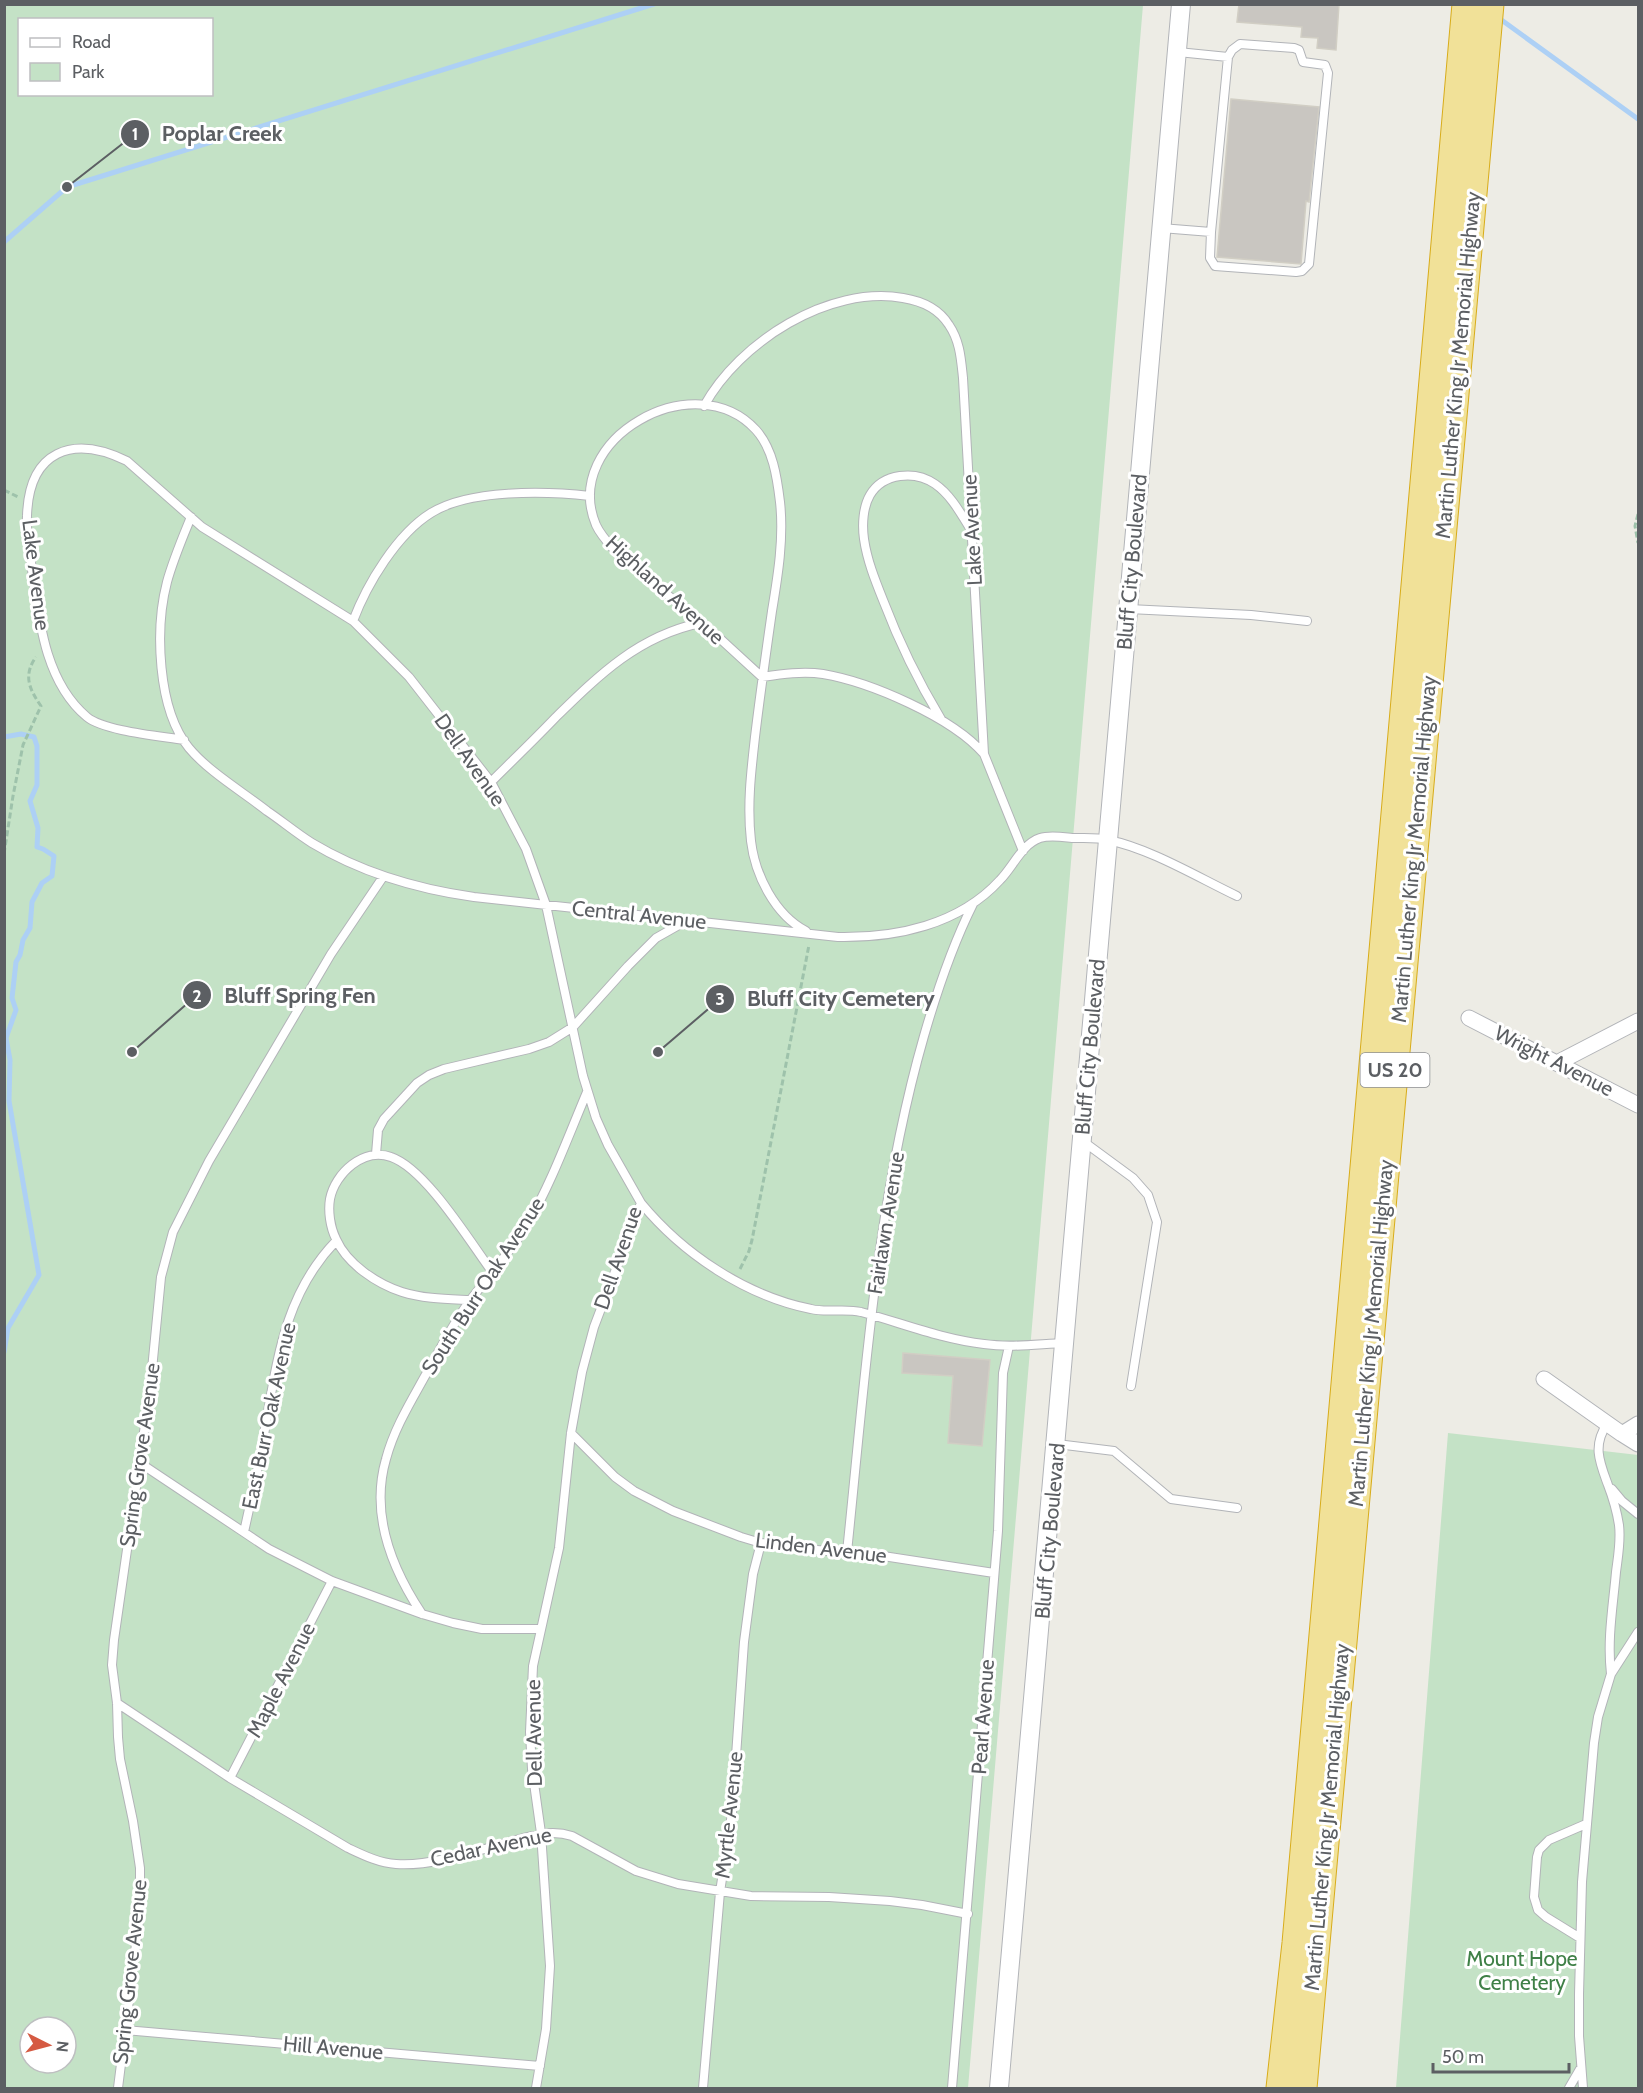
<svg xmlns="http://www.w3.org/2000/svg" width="1643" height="2093" font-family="Cabin,sans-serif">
<rect width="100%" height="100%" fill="#edece5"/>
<path fill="#c4e2c6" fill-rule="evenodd" d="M5,5H1143L968,2088H5ZM20,20H212V94H20ZM30,2027H66V2063H30Z
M1448,1433L1638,1455V2088H1396Z"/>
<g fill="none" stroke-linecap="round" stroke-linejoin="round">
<path stroke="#add0f5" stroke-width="5" d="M1496,16L1638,119
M4,242L67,187L654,4
M4,737L21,734L34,737L37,746V785L30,801L38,828L37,847L43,849L54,856L52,876L42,883L32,902L30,928L23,940L20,955L16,962L12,998L16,1010L6,1038L10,1060L9,1101L39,1275L8,1328L4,1352"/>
</g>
<path fill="#c9c6c1" stroke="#d1cec4" stroke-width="1.5" d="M1239,4H1339L1336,50L1317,48L1318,38L1301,37L1302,27L1237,22Z
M1231,99L1319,107L1309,202L1306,201L1301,264L1217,257Z
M903,1353L990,1360L982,1446L948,1443L953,1376L902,1373Z"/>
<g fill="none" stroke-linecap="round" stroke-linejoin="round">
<g stroke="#b2b4b8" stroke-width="10">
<path id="service" d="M1161,228L1211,232L1210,258L1215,266L1296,272L1302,271L1309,264L1328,73L1325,65L1303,62L1299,50L1294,48L1240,44L1232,50L1228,57L1178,52
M1211,232L1228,57
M704,406C739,342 829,285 903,298C922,301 939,309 949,325C960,341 961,359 963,378L984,754
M191,517C182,539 173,560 167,582C155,628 157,709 189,748C209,772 243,792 267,811C282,821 296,833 312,843C362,873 417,889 474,897L838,937C896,938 959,925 1000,880C1013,867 1022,844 1040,838C1050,835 1062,837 1072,838C1083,838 1097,837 1108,840C1149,848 1199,878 1237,896
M1129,609L1251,615L1307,621
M353,621C367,584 397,534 431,513C469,489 546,491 590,496
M941,719C918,681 899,642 883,600C875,580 867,560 864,539C862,525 863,507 870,495C883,473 915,470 935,484C951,495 961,514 971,530
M184,740C160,736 104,731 87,717C45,682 39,620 32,570C30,553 26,534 27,516C29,451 72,434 127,461L202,527L353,621L409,677L491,782L526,849L546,905L583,1076L596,1118L608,1145L641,1203L594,1327L582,1372L571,1433L559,1548L533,1666L530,1732L532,1769L541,1833L550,1966L546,2029L536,2088
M491,782C513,760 535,739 556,717C600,674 639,636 700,623
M806,931C775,915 755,875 751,841C747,806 751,772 755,737C760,695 766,653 772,611C778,575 784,538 780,502C777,477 773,449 756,430C695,363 560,439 596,525C601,536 610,545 618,554L715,634L762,677C782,674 803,671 823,674C870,682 952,717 984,754L1023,851
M1084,1142L1133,1178L1148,1195L1157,1222L1131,1386
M376,1154L378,1130L384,1119L417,1083L429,1075L444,1069L529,1049L549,1042L573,1027L628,966L656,938L686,921
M641,1203C683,1254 746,1296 811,1309C827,1313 844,1308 861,1312C902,1323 941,1339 984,1344C1011,1348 1038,1344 1065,1343
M470,1300C448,1299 424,1299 402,1292C377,1284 347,1264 336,1239C330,1227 328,1211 330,1199C335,1173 364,1147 391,1157C426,1169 470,1242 493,1273
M1607,1424C1592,1446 1600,1463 1608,1485C1613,1498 1617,1512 1619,1525C1621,1541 1618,1556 1616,1572C1613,1606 1607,1639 1611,1674
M571,1433L615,1477L634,1491L673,1511L741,1537L761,1543L795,1548L883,1556L994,1573
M1057,1444L1114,1451L1171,1499L1237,1508
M140,1463L269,1549L332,1581L422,1614L453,1623L482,1629H540
M1612,1489L1622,1501L1638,1514
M244,1532C252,1496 260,1460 266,1423C278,1355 286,1293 336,1241
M847,1552C865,1380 876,1203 924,1036C937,991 952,946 973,904
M422,1614C392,1569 370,1514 386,1459C394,1429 410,1403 425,1376C440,1350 453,1322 472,1298C490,1274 511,1251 527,1225C551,1184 568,1137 587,1092
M117,1703L230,1778L348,1848C363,1855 379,1863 396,1864C428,1867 477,1851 509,1842C531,1836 550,1829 572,1836L636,1871L678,1884L751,1896L829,1897L890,1901L922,1905L968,1914
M230,1778L332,1581
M1580,1938L1546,1917L1538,1910L1534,1897L1537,1857L1539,1850L1549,1840L1586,1824
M125,2030L540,2066
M118,2088L140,1912V1868L133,1821L120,1759L118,1737L117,1703L112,1665L114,1640L150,1390L161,1277L173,1232L209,1161L331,954L383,877
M703,2088L720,1892L732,1813L744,1642L753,1574L761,1543
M952,2088L998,1531L1003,1373L1009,1346
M1569,2088L1580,2069
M1583,2088L1579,2036V1994L1582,1882L1594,1743L1598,1717L1611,1674L1638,1632"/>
</g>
<g stroke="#b2b4b8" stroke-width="17">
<path id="minor" d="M1469,1018L1638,1105
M1557,1063L1638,1021
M1544,1379L1622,1434L1638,1444
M1622,1434L1638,1424"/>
</g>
<g stroke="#b2b4b8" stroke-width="20">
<path id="tertiary" d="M999,2088C1062,1394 1120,699 1181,4"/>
</g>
<g stroke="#d8ac1a" stroke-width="29">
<path id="motorway" d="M1280,2088L1296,1943L1466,4
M1303,2088L1490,4"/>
</g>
<path stroke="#9ec2ab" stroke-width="3" stroke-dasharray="6 3" stroke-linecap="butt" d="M4,490L18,497
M1638,514L1635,526L1638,543
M4,854L13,796L23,745L41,706C29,689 23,675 36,657
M740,1269L749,1251L752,1240L809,945"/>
<use href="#service" stroke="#fff" stroke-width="8"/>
<use href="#minor" stroke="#fff" stroke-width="15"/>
<use href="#tertiary" stroke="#fff" stroke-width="18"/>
<use href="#motorway" stroke="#f1e198" stroke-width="27"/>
</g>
<g text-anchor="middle" stroke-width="6" stroke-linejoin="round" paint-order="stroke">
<rect fill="#fff" stroke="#8d8f92" stroke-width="1.5" x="1360.5" y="1053" width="69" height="34" rx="4.5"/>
<g font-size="20" font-weight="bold" fill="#5c5f63">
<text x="1395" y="1077">US 20</text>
</g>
<g font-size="21" fill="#5c5f63" stroke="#fff">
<text transform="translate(1458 365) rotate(-85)" y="7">Martin Luther King Jr Memorial Highway</text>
<text transform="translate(972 530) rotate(-93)" y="7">Lake Avenue</text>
<text transform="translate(1132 562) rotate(-85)" y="7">Bluff City Boulevard</text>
<text transform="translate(36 575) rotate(83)" y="7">Lake Avenue</text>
<text transform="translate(665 590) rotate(42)" y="7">Highland Avenue</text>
<text transform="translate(470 760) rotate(55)" y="7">Dell Avenue</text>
<text transform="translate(1414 849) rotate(-85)" y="7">Martin Luther King Jr Memorial Highway</text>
<text transform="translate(639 915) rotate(6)" y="7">Central Avenue</text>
<text transform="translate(1090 1047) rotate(-85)" y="7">Bluff City Boulevard</text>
<text transform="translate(1554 1061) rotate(27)" y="7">Wright Avenue</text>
<text transform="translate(886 1223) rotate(-81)" y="7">Fairlawn Avenue</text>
<text transform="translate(618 1258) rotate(-71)" y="7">Dell Avenue</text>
<text transform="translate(483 1286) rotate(-57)" y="7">South Burr Oak Avenue</text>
<text transform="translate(1371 1333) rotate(-85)" y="7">Martin Luther King Jr Memorial Highway</text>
<text transform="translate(269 1416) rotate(-78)" y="7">East Burr Oak Avenue</text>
<text transform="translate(140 1455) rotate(-82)" y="7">Spring Grove Avenue</text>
<text transform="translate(1050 1531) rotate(-85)" y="7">Bluff City Boulevard</text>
<text transform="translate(821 1548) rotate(7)" y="7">Linden Avenue</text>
<text transform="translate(281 1680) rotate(-63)" y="7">Maple Avenue</text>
<text transform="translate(983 1717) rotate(-86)" y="7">Pearl Avenue</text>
<text transform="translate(534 1733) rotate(-91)" y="7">Dell Avenue</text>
<text transform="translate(729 1815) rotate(-84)" y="7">Myrtle Avenue</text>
<text transform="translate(1327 1817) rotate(-85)" y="7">Martin Luther King Jr Memorial Highway</text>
<text transform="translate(491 1847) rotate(-12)" y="7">Cedar Avenue</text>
<text transform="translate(130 1972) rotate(-84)" y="7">Spring Grove Avenue</text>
<text transform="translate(333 2048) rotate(5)" y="7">Hill Avenue</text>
</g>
<g font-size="21" fill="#3f8047" stroke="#fff">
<text x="1522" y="1966">Mount Hope<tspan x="1522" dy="24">Cemetery</tspan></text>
</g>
</g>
<path fill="none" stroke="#5c5f63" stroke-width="2" d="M67 187L135 134M132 1052L197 995M658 1052L720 999"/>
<g fill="#5c5f63" stroke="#fff" stroke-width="2">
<circle cx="67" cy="187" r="6"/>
<circle cx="132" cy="1052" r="6"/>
<circle cx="658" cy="1052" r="6"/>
<circle cx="135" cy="134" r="15"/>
<circle cx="197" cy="995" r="15"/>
<circle cx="720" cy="999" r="15"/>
</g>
<g font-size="18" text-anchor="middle" font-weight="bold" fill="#fff">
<text x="135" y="140">1</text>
<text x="197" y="1002">2</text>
<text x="720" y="1005">3</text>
</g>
<g font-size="22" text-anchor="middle" font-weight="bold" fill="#5c5f63" stroke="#fff" stroke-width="6" stroke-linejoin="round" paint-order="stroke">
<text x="222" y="141">Poplar Creek</text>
<text x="300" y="1003">Bluff Spring Fen</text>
<text x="841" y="1006">Bluff City Cemetery</text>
</g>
<rect width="1643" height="2093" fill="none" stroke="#5c5f63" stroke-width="12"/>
<rect x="18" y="18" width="195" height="78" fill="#ffffff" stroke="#bebfc1" stroke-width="1.5"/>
<rect x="30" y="38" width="30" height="9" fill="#ffffff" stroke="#bebfc1" stroke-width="1.5"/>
<text x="72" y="48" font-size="18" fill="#5c5f63">Road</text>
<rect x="30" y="63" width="30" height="18" fill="#c4e2c6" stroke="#bebfc1" stroke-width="1.5"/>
<text x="72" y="78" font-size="18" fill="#5c5f63">Park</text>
<g transform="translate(48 2045) rotate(96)"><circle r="28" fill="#ffffff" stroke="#bebfc1" stroke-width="1.5"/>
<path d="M0-4.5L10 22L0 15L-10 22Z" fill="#d55a42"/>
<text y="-9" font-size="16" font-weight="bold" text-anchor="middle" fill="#5c5f63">N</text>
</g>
<path d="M1433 2063v9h136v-9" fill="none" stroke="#5c5f63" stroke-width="3"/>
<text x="1442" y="2063" font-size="18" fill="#5c5f63" stroke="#ffffff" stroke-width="4.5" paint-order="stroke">50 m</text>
</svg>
